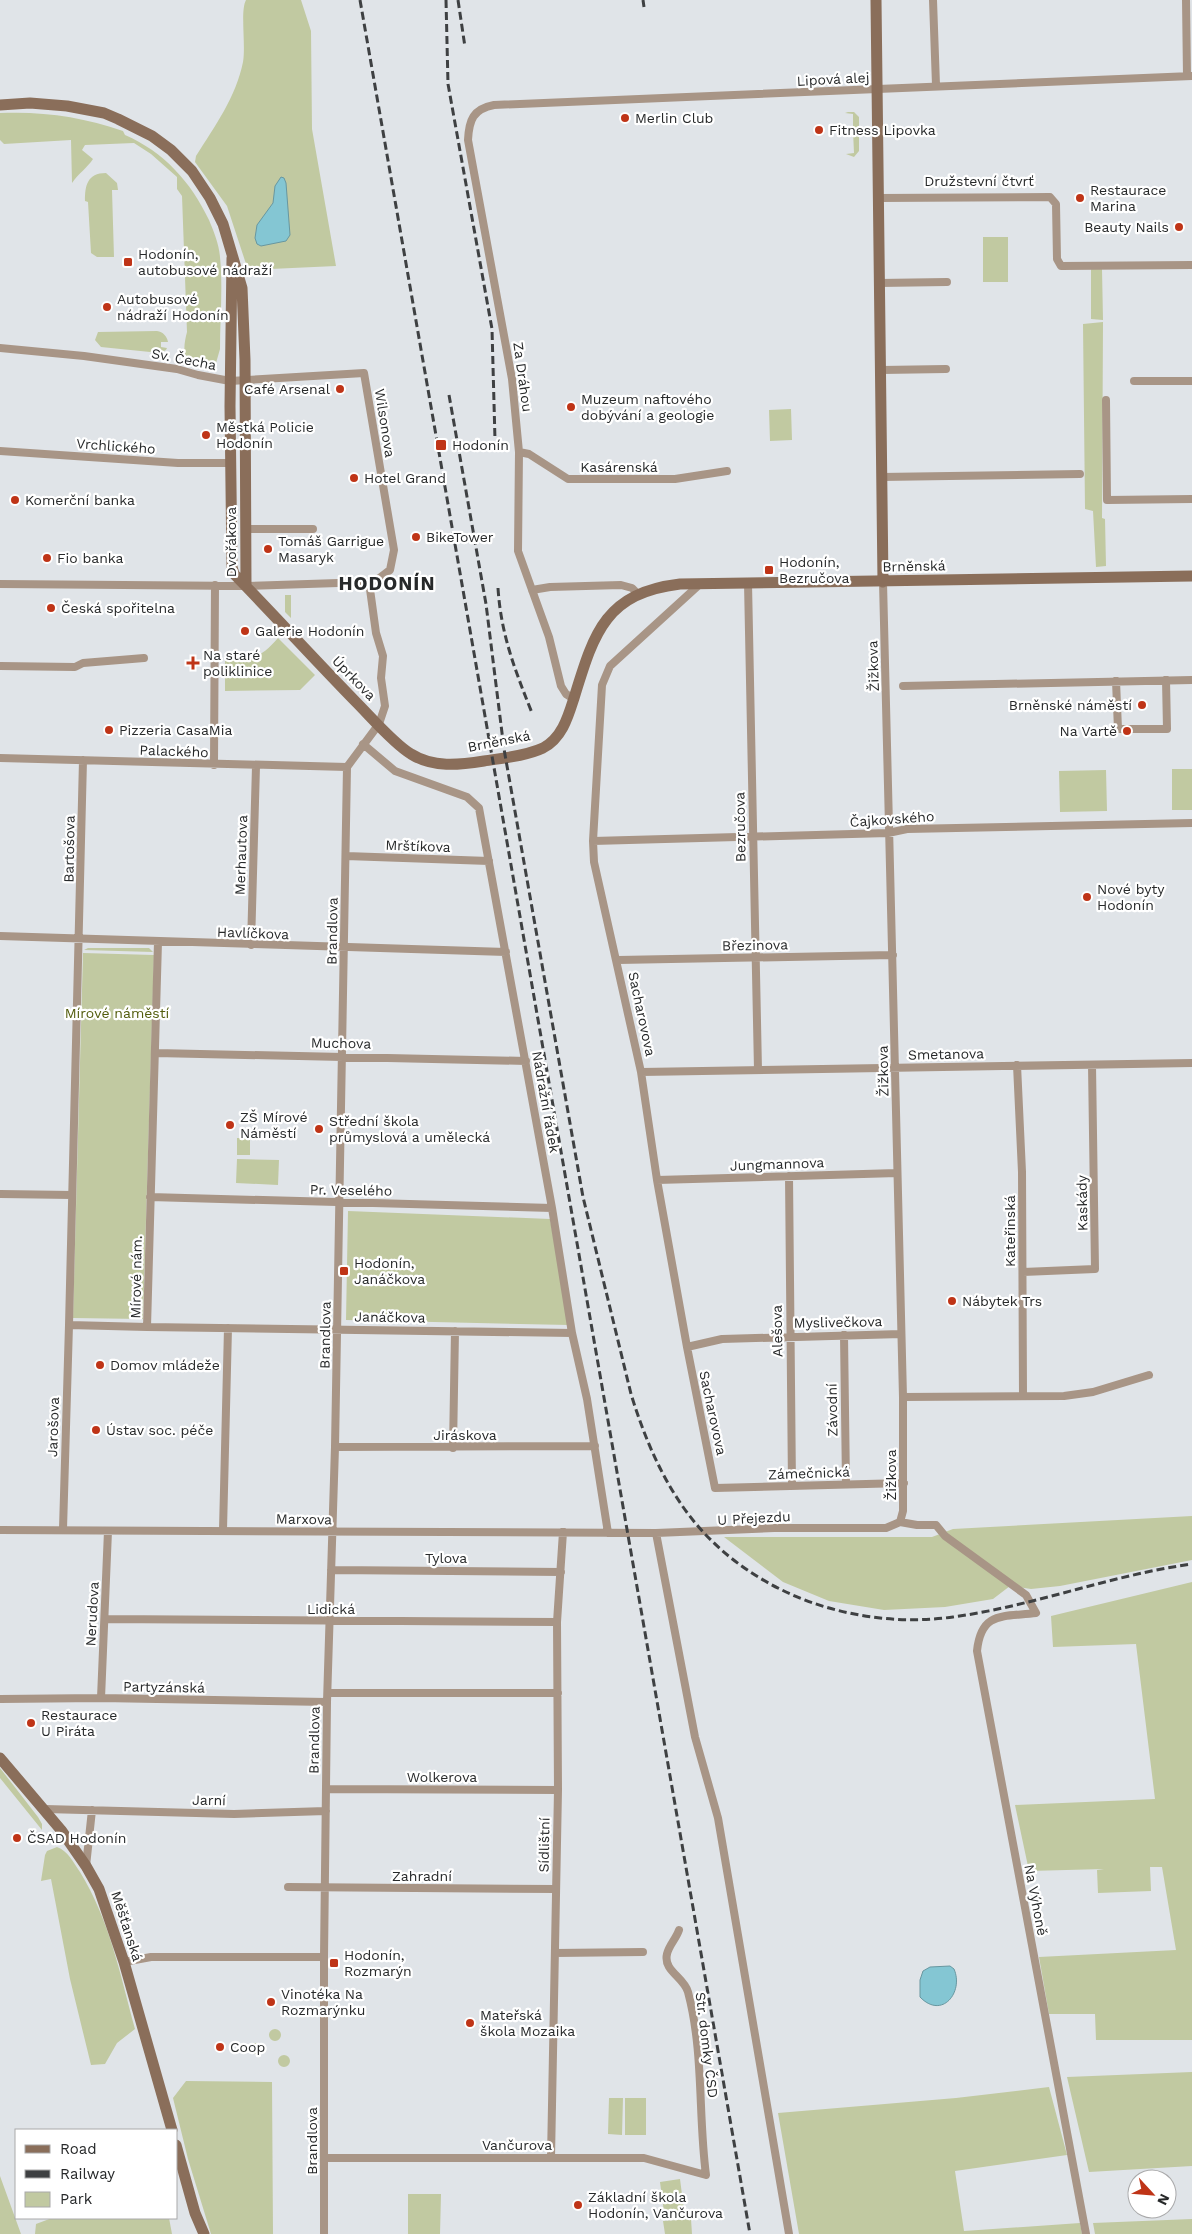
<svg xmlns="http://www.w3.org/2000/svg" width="1192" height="2234" font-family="'Work Sans',sans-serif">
<rect width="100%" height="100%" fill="#e0e4e8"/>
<path fill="#c1c9a1" d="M246,0H301L311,31L312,129L336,266L248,270L227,206L195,162L196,156C215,126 236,97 243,62C246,45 240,11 246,0Z
M848,112H854L859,117V151L854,157L846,154L854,153L853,131L846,129L853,127V114L845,113Z
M0,113C43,111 83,117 123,131L125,135C164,152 191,182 209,220C214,232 219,244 220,257C223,287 220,319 220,349L216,363C211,367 207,368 201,367C181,365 183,347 187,332L182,196L177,189V177L151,154L134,143L85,145L82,150L93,159C88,167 78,174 72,183L71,140L4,144L0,140Z
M106,173L117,183L118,190H112L114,257H97L91,253L88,202L85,201C85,186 87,173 106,173Z
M983,237H1008V282H983Z
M1091,269H1102L1103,320L1091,319Z
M1103,322L1102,518L1105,519L1106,566L1096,567L1093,511L1085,509L1083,324Z
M157,331C163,332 167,336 168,342H161V347L167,348L166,350L160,353L101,347L95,340L98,332Z
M791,409L792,440L770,441L769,410Z
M285,595H291V618L285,612Z
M278,638L315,675L300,690L225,691V659C251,660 260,659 278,638Z
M1172,769H1192V810H1172Z
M1106,770L1107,811L1060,812L1059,771Z
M88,948H149L153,952L84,950Z
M83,953L154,955L143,1319L73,1318Z
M237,1138H250V1155H237Z
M237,1159L279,1160L278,1185L236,1183Z
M348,1211L550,1219L569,1325L346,1320Z
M1192,1516V1560L1060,1586L1031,1589L1010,1586L993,1599L945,1607L884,1610L829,1601L783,1582L724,1537H932L953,1529Z
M1192,1582V2040H1096L1095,2014H1049L1039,1957L1176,1950L1162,1867H1150L1151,1891L1098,1893L1097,1870L1104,1869L1029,1871L1015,1805L1155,1799L1136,1644L1053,1647L1051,1616Z
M0,1768L38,1817L42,1824V1830L0,1778Z
M57,1847C68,1851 73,1862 80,1872C110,1921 120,1974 135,2029L117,2043L105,2064L91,2065L70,1979L51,1879L41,1881L45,1855L47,1851Z
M269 2035a6 6 0 1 1 12 0a6 6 0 1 1-12 0Z
M252,2043H263V2054H252Z
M278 2061a6 6 0 1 1 12 0a6 6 0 1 1-12 0Z
M1192,2072V2166L1089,2172L1067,2077Z
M186,2081L272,2082L273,2234H211L188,2159L173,2098Z
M1049,2087L1067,2155L955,2171L964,2231L1080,2223L1082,2234H799L778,2113L956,2098Z
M609,2098H623L622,2135L608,2134Z
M625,2098H646V2135H625Z
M0,2176L21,2234H0Z
M680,2179L685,2218L665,2220L660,2182Z
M408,2194H441L440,2234H408Z
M52,2218H169L172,2234H35L36,2224Z
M691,2219L692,2234H665L663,2221Z
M1192,2219V2234H1095L1093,2223Z"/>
<path fill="#84c6d3" stroke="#6897a0" d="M281,177L284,178L286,183L290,235L286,241L261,246L257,244L255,238L257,225L273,203L275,186Z
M950,1966L954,1969C964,1992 942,2020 920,1997V1980L923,1971L930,1967Z"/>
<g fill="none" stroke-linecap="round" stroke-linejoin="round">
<path stroke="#a89586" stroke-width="8" d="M933,0L936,85
M1186,0L1187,76
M879,198L1050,197L1056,204L1057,259L1061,266L1192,265
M879,283L947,282
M0,348L84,356L177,369L198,375L230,381L364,373L394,550L390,570L377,580L369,582L246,586L0,584
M882,370L946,369
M1134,381H1192
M1106,400L1107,500L1192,499
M0,451L178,463H231
M519,452L529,454L568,479H675L727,471
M881,477L1080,474
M246,529H313
M883,582L903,1397V1511L900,1522
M748,583L758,1070
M700,584L610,666L602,685L593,841L594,862L641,1072L657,1180L687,1347L715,1488L904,1483
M532,590L550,587L621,585L632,588L638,594
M0,666L75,667L83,663L144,658
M1116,681L1118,729H1167L1166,680
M903,686L1192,680
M574,699L566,694L561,686L549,637L518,551L519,452L512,379L468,140C469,120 473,109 494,105L1192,76
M363,744L395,771L467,797L479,808L552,1208L572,1333L587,1399L608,1533
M0,758L347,767
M83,760L69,1325L147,1327L158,942
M214,765L215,585
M593,841L888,833L907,829L1192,823
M346,856L489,861
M0,936L506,952
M251,945L256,766
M618,960L893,955
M156,1053L526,1061
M1017,1065L1022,1172L1023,1396
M641,1072L1192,1063
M789,1176L792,1486
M657,1180L897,1173
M0,1194L72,1195
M150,1197L552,1208
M1023,1272L1095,1269L1092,1065
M147,1327L572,1333
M844,1335L846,1484
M687,1347L722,1339L901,1334
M903,1397L1064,1396L1093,1392L1149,1375
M335,1447L595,1446
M453,1448L455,1331
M900,1522L917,1525H936L945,1536L1026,1595L1036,1613C1003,1617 981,1611 977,1651L1086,2234
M63,1529L69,1325
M0,1530L656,1533L774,1528H886L900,1522
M223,1530L228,1328
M656,1533L695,1737L718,1818L789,2234
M331,1570L561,1572
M105,1619L557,1622
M328,1693H558
M101,1698L108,1531
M0,1699L101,1698L327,1702
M326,1789L558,1790
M45,1809L234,1814L326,1811
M86,1866L92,1810
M288,1887L556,1889
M555,1953L643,1952
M124,1962L151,1957H324
M325,2158H644L706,2175C698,2114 704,2052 688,1992C684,1977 663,1971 667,1954C669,1945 676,1939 679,1930
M551,2158L558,1790L557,1622L563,1532
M324,2234V1957L327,1702L335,1447L347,767L379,724L385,706L381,678L383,656L376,633L369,582"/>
<path stroke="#8a6e5a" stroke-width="11" d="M876,0L883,582
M0,105L30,103L67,106L104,113L118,119L152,136L171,150L192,171L210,198L223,224L242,288L245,360L246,586
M232,258L230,406L232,567L234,574C275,616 315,660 356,702C371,717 394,744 411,754C433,768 459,765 484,761C503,758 526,756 543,748C562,738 568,717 574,698C594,633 605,593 680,584L1192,576
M0,1758L61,1830L86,1866L99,1889L124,1962L172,2130
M176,2145L195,2213L204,2234"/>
<path stroke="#3e4042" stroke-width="3" stroke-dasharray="8 4" stroke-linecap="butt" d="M360,0L750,2234
M446,0L448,84L492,329L495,440
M458,0L465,47
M643,0L644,7
M449,395L486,604L504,749L583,1197L631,1394C643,1433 658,1470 681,1504C740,1591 851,1631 953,1617C1034,1606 1111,1575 1192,1564
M498,588C501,635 515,670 532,713"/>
</g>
<g fill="#bf3417" stroke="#fff" stroke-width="2">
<circle cx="625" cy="118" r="5"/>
<circle cx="819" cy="130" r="5"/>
<circle cx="1080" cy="198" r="5"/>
<circle cx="1179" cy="227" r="5"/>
<rect x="123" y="257" width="10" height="10" rx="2.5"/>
<circle cx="107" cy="307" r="5"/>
<circle cx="340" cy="389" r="5"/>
<circle cx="571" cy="407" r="5"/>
<circle cx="206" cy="435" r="5"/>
<rect x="435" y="439" width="12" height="12" rx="2.5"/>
<circle cx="354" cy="478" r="5"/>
<circle cx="15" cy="500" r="5"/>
<circle cx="416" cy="537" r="5"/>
<circle cx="268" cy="549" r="5"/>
<circle cx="47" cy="558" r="5"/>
<rect x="764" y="565" width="10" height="10" rx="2.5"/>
<circle cx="51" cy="608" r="5"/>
<circle cx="245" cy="631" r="5"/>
<path d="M190.5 655.5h5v5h5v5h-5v5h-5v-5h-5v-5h5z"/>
<circle cx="1142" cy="705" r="5"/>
<circle cx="109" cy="730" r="5"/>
<circle cx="1127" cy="731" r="5"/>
<circle cx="1087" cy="897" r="5"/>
<circle cx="230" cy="1125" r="5"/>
<circle cx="319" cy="1129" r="5"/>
<rect x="339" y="1266" width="10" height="10" rx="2.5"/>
<circle cx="952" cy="1301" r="5"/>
<circle cx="100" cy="1365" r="5"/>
<circle cx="96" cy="1430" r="5"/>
<circle cx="31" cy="1723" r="5"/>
<circle cx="17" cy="1838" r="5"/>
<rect x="329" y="1958" width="10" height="10" rx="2.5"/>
<circle cx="271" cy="2002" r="5"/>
<circle cx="470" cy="2023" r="5"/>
<circle cx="220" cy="2047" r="5"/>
<circle cx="578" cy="2205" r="5"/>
</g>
<g text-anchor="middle" stroke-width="4.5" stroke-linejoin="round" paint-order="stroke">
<g font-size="14" fill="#27292a" stroke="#fff">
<text transform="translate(833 79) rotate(-3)" y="5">Lipová alej</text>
<text x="979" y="186">Družstevní čtvrť</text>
<text transform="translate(184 359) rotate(11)" y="5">Sv. Čecha</text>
<text transform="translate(523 377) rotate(82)" y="5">Za Dráhou</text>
<text transform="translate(385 423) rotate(81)" y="5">Wilsonova</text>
<text transform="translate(116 446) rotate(4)" y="5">Vrchlického</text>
<text x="619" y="472">Kasárenská</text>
<text transform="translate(231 542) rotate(-90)" y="5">Dvořákova</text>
<text transform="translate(914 566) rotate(-1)" y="5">Brněnská</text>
<text transform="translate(873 666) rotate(-92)" y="5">Žižkova</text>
<text transform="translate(354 678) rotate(46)" y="5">Úprkova</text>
<text transform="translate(499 741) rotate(-11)" y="5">Brněnská</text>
<text transform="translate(174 751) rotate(2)" y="5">Palackého</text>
<text transform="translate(892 819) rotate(-4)" y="5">Čajkovského</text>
<text transform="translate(740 827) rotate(-91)" y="5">Bezručova</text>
<text transform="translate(418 846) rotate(2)" y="5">Mrštíkova</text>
<text transform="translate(69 849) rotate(-89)" y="5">Bartošova</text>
<text transform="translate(241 855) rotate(-88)" y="5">Merhautova</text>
<text transform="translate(332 931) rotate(-89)" y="5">Brandlova</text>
<text transform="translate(253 933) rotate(2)" y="5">Havlíčkova</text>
<text transform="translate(755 945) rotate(-1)" y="5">Březinova</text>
<text transform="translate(642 1014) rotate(78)" y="5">Sacharovova</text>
<text transform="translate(341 1043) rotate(1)" y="5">Muchova</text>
<text transform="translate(946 1054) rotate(-1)" y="5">Smetanova</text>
<text transform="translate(883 1071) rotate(-91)" y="5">Žižkova</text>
<text transform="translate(546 1102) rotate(80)" y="5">Nádražní řádek</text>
<text transform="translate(777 1164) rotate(-2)" y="5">Jungmannova</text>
<text transform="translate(351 1190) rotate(1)" y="5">Pr. Veselého</text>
<text transform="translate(1082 1203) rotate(-91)" y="5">Kaskády</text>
<text transform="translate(1010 1231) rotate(-90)" y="5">Kateřinská</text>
<text transform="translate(136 1277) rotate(-89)" y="5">Mírové nám.</text>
<text transform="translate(390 1317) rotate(1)" y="5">Janáčkova</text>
<text transform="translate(838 1322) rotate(-1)" y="5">Myslivečkova</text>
<text transform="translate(777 1331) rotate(-91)" y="5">Alešova</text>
<text transform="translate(325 1335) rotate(-89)" y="5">Brandlova</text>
<text transform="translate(832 1410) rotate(-91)" y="5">Závodní</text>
<text transform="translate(713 1413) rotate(78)" y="5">Sacharovova</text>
<text transform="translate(53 1427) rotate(-88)" y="5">Jarošova</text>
<text x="465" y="1440">Jiráskova</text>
<text transform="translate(809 1473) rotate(-2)" y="5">Zámečnická</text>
<text transform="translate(891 1475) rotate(-90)" y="5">Žižkova</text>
<text transform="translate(754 1518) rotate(-3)" y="5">U Přejezdu</text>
<text transform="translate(304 1519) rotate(1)" y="5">Marxova</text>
<text x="446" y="1563">Tylova</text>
<text x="331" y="1614">Lidická</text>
<text transform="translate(92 1614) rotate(-87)" y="5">Nerudova</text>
<text transform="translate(164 1687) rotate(1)" y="5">Partyzánská</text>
<text transform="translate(314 1740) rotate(-89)" y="5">Brandlova</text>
<text x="442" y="1782">Wolkerova</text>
<text transform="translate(209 1800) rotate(1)" y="5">Jarní</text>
<text transform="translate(544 1845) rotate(-89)" y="5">Sídlištní</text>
<text x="422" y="1881">Zahradní</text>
<text transform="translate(1036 1900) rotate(79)" y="5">Na Výhoně</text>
<text transform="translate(127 1926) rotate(72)" y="5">Měšťanská</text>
<text transform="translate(707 2045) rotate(83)" y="5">Str. domky ČSD</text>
<text transform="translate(312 2141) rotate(-90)" y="5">Brandlova</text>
<text x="517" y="2150">Vančurova</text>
</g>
<g font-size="14" fill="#27292a" stroke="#fff" text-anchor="start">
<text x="635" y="123">Merlin Club</text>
<text x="829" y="135">Fitness Lipovka</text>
<text x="1090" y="195">Restaurace<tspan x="1090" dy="16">Marina</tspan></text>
<text x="1169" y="232" text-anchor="end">Beauty Nails</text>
<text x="138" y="259">Hodonín,<tspan x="138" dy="16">autobusové nádraží</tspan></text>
<text x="117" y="304">Autobusové<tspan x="117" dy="16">nádraží Hodonín</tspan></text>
<text x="330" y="394" text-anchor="end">Café Arsenal</text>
<text x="581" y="404">Muzeum naftového<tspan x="581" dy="16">dobývání a geologie</tspan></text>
<text x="216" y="432">Městká Policie<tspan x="216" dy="16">Hodonín</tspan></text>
<text x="452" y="450">Hodonín</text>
<text x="364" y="483">Hotel Grand</text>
<text x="25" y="505">Komerční banka</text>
<text x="426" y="542">BikeTower</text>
<text x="278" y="546">Tomáš Garrigue<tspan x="278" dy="16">Masaryk</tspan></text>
<text x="57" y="563">Fio banka</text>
<text x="779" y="567">Hodonín,<tspan x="779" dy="16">Bezručova</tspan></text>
<text x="61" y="613">Česká spořitelna</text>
<text x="255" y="636">Galerie Hodonín</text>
<text x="203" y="660">Na staré<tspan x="203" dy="16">poliklinice</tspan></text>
<text x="1132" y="710" text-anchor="end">Brněnské náměstí</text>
<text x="119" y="735">Pizzeria CasaMia</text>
<text x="1117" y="736" text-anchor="end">Na Vartě</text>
<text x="1097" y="894">Nové byty<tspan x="1097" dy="16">Hodonín</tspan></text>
<text x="240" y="1122">ZŠ Mírové<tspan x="240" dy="16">Náměstí</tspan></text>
<text x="329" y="1126">Střední škola<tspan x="329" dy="16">průmyslová a umělecká</tspan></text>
<text x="354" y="1268">Hodonín,<tspan x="354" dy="16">Janáčkova</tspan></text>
<text x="962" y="1306">Nábytek Trs</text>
<text x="110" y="1370">Domov mládeže</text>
<text x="106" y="1435">Ústav soc. péče</text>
<text x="41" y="1720">Restaurace<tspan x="41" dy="16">U Piráta</tspan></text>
<text x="27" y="1843">ČSAD Hodonín</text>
<text x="344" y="1960">Hodonín,<tspan x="344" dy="16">Rozmarýn</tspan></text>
<text x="281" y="1999">Vinotéka Na<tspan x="281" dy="16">Rozmarýnku</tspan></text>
<text x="480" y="2020">Mateřská<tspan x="480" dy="16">škola Mozaika</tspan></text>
<text x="230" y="2052">Coop</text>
<text x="588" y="2202">Základní škola<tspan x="588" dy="16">Hodonín, Vančurova</tspan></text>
</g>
<g font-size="14" fill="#525c0c" stroke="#fff">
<text x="117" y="1018">Mírové náměstí</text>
</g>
<g font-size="19" font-weight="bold" letter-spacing="1" fill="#27292a" stroke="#fff">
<text x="387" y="590">HODONÍN</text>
</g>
</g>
<rect x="15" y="2129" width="162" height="90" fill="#ffffff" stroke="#a9a9aa"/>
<rect x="25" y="2145" width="25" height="8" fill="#8a6e5a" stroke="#a9a9aa"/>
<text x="60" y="2154" font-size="15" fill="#27292a">Road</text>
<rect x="25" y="2170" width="25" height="8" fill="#3e4042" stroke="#a9a9aa"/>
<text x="60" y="2179" font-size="15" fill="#27292a">Railway</text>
<rect x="25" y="2192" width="25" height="15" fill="#c1c9a1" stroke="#a9a9aa"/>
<text x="60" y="2204" font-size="15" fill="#27292a">Park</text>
<g transform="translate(1152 2194) rotate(116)"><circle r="24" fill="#ffffff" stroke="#a9a9aa"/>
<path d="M0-4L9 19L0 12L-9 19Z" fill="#bf3417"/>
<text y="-8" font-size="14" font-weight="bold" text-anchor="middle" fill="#27292a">N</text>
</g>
</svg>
